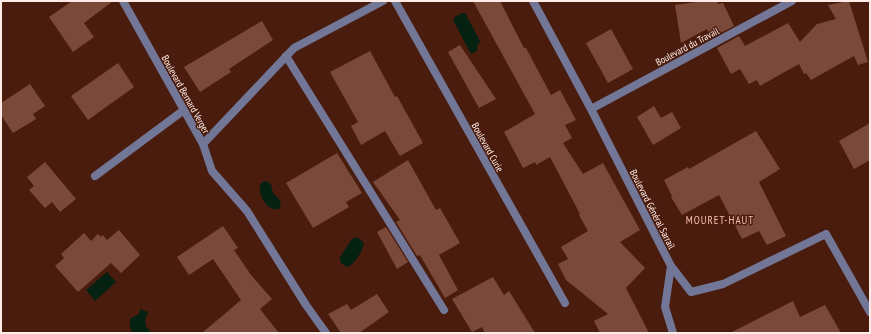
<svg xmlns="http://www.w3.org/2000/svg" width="871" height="334" font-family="'PT Sans Narrow',sans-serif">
<rect width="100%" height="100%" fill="#4a1c0e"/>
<path fill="#042112" d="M462,13H465L480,41L477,47V51L471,54L453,20L455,17Z
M266,181L271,184L273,193C278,198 282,200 280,208C268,215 256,192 261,183Z
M356,237L360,239L364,243C363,251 355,263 348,267C343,265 339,263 340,257L352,239Z
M107,272L116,282L95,301L86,290Z
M140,309L148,312C144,321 144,326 152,333H133L130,327V319L139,314Z"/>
<path fill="#7b4939" d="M72,1H113L84,23L94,37L73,52L49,17Z
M473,1H500L524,48H526L551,95L560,90L576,120L565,125L572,138L563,143L583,174L603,163L640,230L620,242L645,268L626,288L649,333H600L594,321L608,314L566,280L558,264L568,259L561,247L588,231L579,215L580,214L550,157L536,165L535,162L523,168L504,132L535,114Z
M704,1H717L718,4L723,3L734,26L711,38L707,29L681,43L675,5Z
M849,1L868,62L858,65L854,56L811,80L806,73L804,74L799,64L760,86L757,80L749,84L740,69L731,74L717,48L739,36L745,46L788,23L800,42L817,24L836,19L828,5Z
M262,21L273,40L229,69L231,72L200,92L184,67Z
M611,29L633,69L608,83L586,43Z
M460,45L496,99L479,108L448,52Z
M370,51L395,97L397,96L423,143L400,156L385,131L361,145L351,126L358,122L330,72Z
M118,63L134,87L88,120L71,96Z
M30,84L45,106L33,114L36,119L13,133L1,115V103Z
M654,106L661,118L672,112L681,128L653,145L637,117Z
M870,123V160L854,169L839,141Z
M756,131L780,169L759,182L786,236L767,245L759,231L742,239L719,195L682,215L671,197L672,196L664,180L688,167L689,169Z
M337,153L362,193L346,202L349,207L313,228L286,183Z
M408,160L436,210L440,208L460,243L439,255L458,290L445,298L420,255L417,256L396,222L400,220L373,182Z
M45,162L76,199L60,212L52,202L45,208L29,190L34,186L27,177Z
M223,226L238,248L234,250L251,275L272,299L260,309L279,333H202L241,300L213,259L189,275L177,257Z
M386,227L408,262L397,269L377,232Z
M119,230L140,255L121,273L111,263L78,292L55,266L64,258L61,254L84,233L91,241L98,234L101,237L103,235L107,240Z
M493,277L504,295L509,291L535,333H485L482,327L472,332L452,299Z
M377,294L389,312L359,333H341L328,314L347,304L351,310Z
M793,301L800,317L825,305L841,333H730Z"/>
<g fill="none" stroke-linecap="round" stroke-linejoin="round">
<path stroke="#727798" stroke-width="8" d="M286,56L444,310
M203,144L212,171L247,211L306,305L326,333
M95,176L184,110"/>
<path stroke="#727798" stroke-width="8" d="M123,1L203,144L294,48L383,1
M395,1L565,303
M533,1L591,109L671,266L691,292L723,284L826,234L870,312
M591,109L792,1
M671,266L665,307L673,333"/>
</g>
<g text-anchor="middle" stroke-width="3" stroke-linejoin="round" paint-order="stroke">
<g font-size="10" fill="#ffece6" stroke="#4a1c0e">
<text transform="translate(687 46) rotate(-28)" y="4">Boulevard du Travail</text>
<text transform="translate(186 94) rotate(61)" y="4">Boulevard Bernard Verger</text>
<text transform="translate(488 147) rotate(61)" y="4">Boulevard Curie</text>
<text transform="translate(653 209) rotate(63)" y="4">Boulevard Général Sarrail</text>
</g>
<g font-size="11" letter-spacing="1" fill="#f9bdab" stroke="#4a1c0e">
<text x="720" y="224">MOURET-HAUT</text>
</g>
</g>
<rect width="871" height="334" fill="none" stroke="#ffece6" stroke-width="4"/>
</svg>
